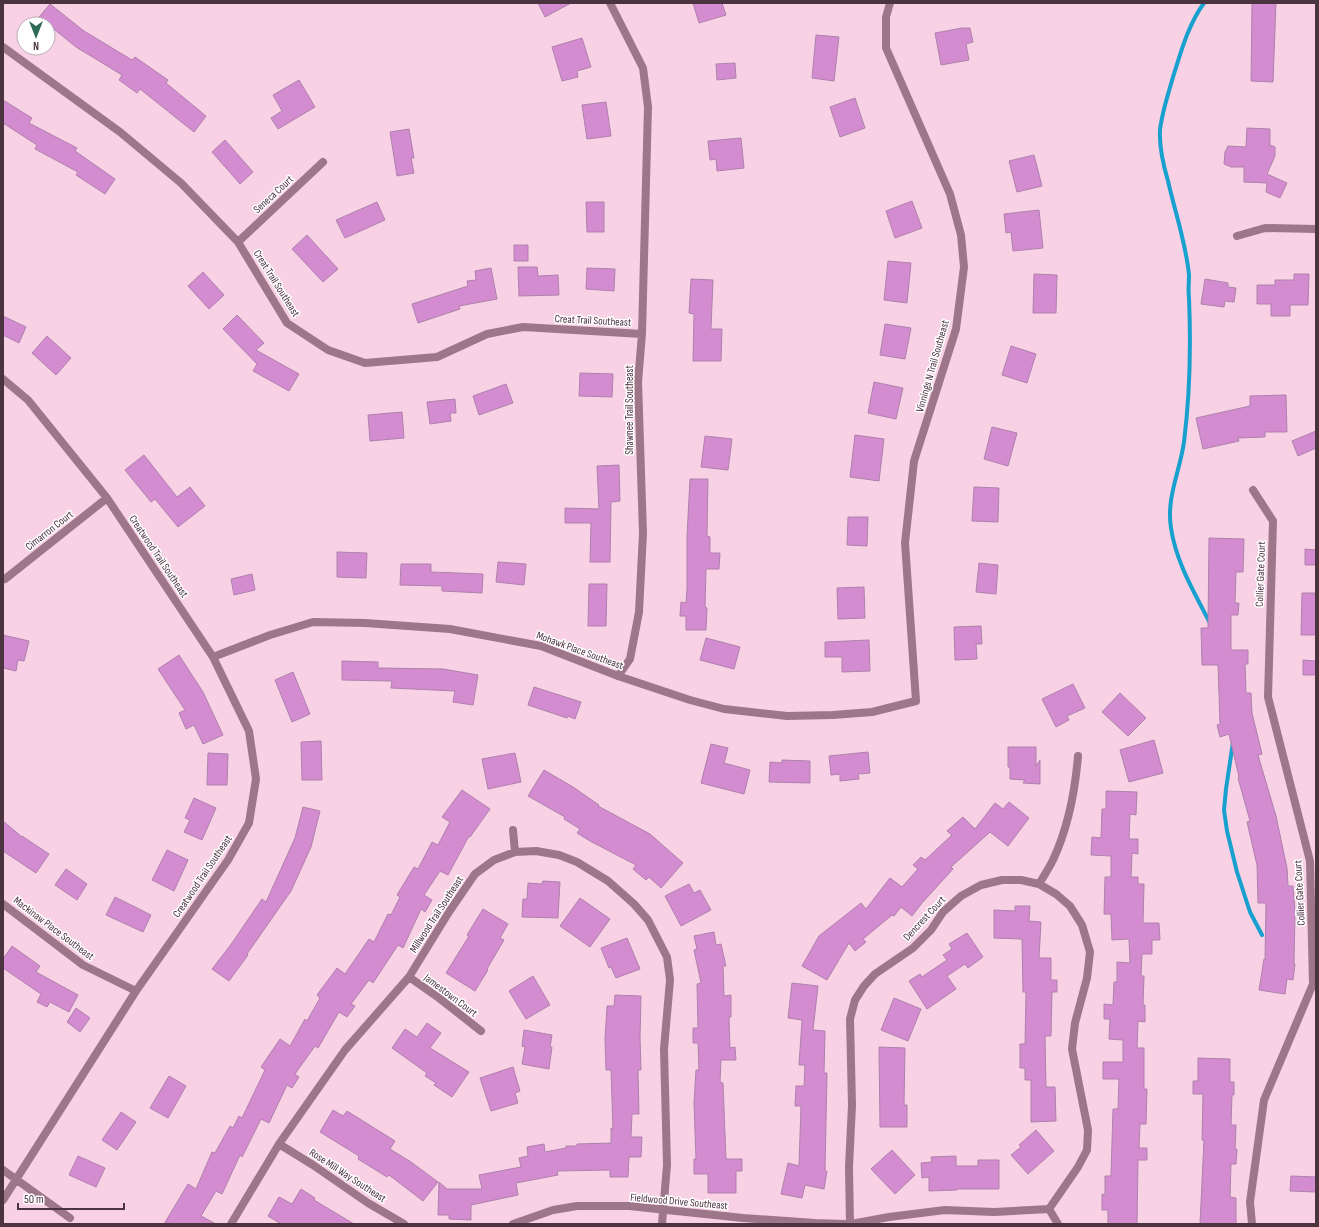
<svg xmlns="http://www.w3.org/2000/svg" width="1319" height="1227" font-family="'Sofia Sans Condensed',sans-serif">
<rect width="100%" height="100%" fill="#f8d1e4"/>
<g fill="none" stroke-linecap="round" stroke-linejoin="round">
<path stroke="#18a0ce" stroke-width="4" d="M1204,3C1188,25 1181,52 1173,77C1168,95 1162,112 1160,130C1159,148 1163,164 1168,181C1175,212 1186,243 1189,275C1189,283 1188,290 1189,298C1191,346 1190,394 1184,442C1180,471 1166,498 1171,528C1176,562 1194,592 1210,623
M1233,742L1226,789L1224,810L1227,831L1237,872L1250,912L1262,935"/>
</g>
<path fill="#d38cd0" stroke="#af81ad" d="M538,3H571L545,17Z
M693,3H722L726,15L699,23Z
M1252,3H1276L1273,82L1251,81Z
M50,4L84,31L132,60L135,57L168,80L166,83L206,116L194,132L140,89L137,93L119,80L122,75L76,47L39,17Z
M962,28H970L973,42L966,44L969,60L941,65L935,33Z
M816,35L839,37L834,81L812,78Z
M582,38L591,67L577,71L578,77L562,81L552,47Z
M735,63L736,78L717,80L716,64Z
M299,80L315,107L278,129L271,118L282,111L273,95Z
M855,98L865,128L840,137L830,107Z
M3,100L32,118L29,123L77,148L75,151L115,179L105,194L76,175L78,172L35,149L37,145L3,123Z
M606,102L611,136L587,139L582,105Z
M1247,128L1270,129V145L1275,147V156L1267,174L1287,183L1280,198L1266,192L1267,183L1244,182V167H1231L1224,164L1225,152L1228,146L1246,147Z
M409,129L414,158H411L414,173L397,176L390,132Z
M741,138L744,168L717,171L716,159L710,160L708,141Z
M225,140L253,172L240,184L212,152Z
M1034,155L1042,186L1017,192L1009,161Z
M912,201L922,228L895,238L886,211Z
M377,202L385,220L345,238L336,220Z
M586,202H604V232H587Z
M1039,210L1043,248L1013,251L1011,232L1006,233L1004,214Z
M307,235L338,269L323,282L292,249Z
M514,245H528V261H514Z
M888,261L911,263L907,303L884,300Z
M518,267H537L538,276L558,275L559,295L519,296Z
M491,268L497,299L459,306L460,309L418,323L412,304L468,286L467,281L476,280L475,271Z
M587,268L615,269L614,291L586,289Z
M203,272L224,295L209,309L188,286Z
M1034,274L1057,275L1056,313H1033Z
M1294,274H1309L1308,305H1290V316H1271V304H1257V285H1275V280H1294Z
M691,279L713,280L711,329H722L721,361H693L694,314L689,313Z
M1205,279L1228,283V287L1236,288L1234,302L1225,301L1224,307L1201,304Z
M237,315L264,343L256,350L299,374L289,391L253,371L257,364L223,329Z
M3,316L26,327L19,343L3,335Z
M885,324L911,328L905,359L880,355Z
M47,336L71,358L56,375L32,353Z
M1011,346L1036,354L1027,383L1002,375Z
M580,373L613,374L612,397L579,396Z
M874,382L903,388L896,419L868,413Z
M506,384L513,403L479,415L473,396Z
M1286,395L1287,432H1265V437L1238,438L1239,441L1203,449L1196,418L1250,406V396Z
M455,399L456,413H450L451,421L430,424L427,402Z
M402,412L404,438L370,441L368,415Z
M992,427L1017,433L1008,466L984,459Z
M1316,431V448L1298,456L1292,441Z
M855,435L884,439L879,481L850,477Z
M705,436L732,439L728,470L701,467Z
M144,455L177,497L190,487L205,506L178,527L155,499L151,502L125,470Z
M619,465L620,501L611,502L610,562H590L591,523H565V508L599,509L597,466Z
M690,479H708L707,536L710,537V553H720L719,569H706L705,607L707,608L706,630H686V616H680L681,602L686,603L687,589V536Z
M974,487L999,488L998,522L972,521Z
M848,517H868L867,546L847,545Z
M1209,538L1244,539L1243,572H1236L1235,603H1239L1238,615H1231V650H1248V664H1245L1246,693H1251L1252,713L1262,754L1258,755L1276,816L1287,868L1288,886H1293L1295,912L1294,964H1295L1293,980L1287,979L1285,994L1259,990L1264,959L1265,960L1266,903H1258L1257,865L1247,822L1250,821L1238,778L1239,777L1229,734L1220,737L1217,725L1220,724L1218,665H1202L1201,628H1208Z
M1305,549L1316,550V565H1305Z
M337,552L367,553L366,578L337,577Z
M498,562L526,564L524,585L496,582Z
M979,563L998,565L996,594L976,592Z
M401,564H431V572L483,574L482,593L442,591V586L400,585Z
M252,574L255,590L234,595L231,579Z
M589,584H607L606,626H588Z
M864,587L865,618L838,619L837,588Z
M1302,593H1316V635H1301Z
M981,626L982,644H976L977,659L955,660L954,627Z
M3,635L29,641L24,661L18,660L16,671L3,668Z
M706,638L740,647L734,669L700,660Z
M869,640L870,671L842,672V657H825V642Z
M179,655L203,692L223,735L203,744L194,725L186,729L179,713L185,710L158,669Z
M1303,660L1316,661V675H1303Z
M342,661L378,662V668L443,669L478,675L473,705L453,702L455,691L391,688L392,681L342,680Z
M293,672L310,714L292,722L275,680Z
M1073,684L1085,708L1067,716L1069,720L1056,727L1042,699Z
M534,687L581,702L575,719L568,716L567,718L528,705Z
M1120,693L1146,718L1128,736L1102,712Z
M1154,740L1163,773L1129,782L1120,750Z
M321,741L322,780H302L301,742Z
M711,744L728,748L724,763L750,770L744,794L701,783Z
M1008,747H1036V766L1040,760V784L1023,783L1025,780L1010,779V767H1008Z
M868,752L870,773L858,774L859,779L840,781V774L831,775L829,756Z
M208,753L228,754L227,785H207Z
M515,753L521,782L488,789L482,759Z
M782,760L810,761V783L769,782L770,762L782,763Z
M544,770L573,787L599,805L598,806L650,834L683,863L661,888L649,877L646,880L633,869L636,865L590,841L577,833L580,829L564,819L565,817L528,796Z
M462,790L490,809L470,837L469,836L448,875L440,871L424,895L432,900L425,912L421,909L403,948L398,945L373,983L369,980L351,1004L355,1006L347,1017L339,1012L318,1048L315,1046L295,1074L299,1077L292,1088L287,1085L269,1123L261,1119L242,1157L240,1155L222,1194L216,1191L201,1216L216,1224H164L188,1184L196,1189L212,1152L215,1153L230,1126L233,1128L239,1116L242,1118L265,1070L261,1067L280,1039L290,1046L305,1019L307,1021L320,998L317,995L337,968L345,974L369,939L374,942L388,914L391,915L400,897L397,895L414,867L418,869L432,842L438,845L450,822L442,817Z
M1106,791L1137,792L1136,815L1130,814L1129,839H1138V854L1132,853L1131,877H1138V884H1144L1143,923H1159L1160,940H1152V954H1142L1141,976H1144L1143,1005H1145V1022L1138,1021L1137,1048H1144V1089H1147L1146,1124H1140L1139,1148H1147V1160H1138L1137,1224H1108V1210H1102V1194L1105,1195V1176H1111L1113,1109H1118L1119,1079H1103V1062H1123V1040L1109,1039L1110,1019H1104V1004L1113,1005L1114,982H1117V962L1130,963L1129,939L1112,940L1111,914H1104L1105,877H1111V856L1091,855L1092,837L1101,838L1102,809H1106Z
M194,798L216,808L202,840L184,832L190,820L185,818Z
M1009,802L1029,818L1008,846L990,832L951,867L953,869L922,903L912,916L901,907L894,916L892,915L863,939L866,942L855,951L849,943L827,980L802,966L819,936L861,903L866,909L890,878L902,887L918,869L913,865L921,857L925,860L952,835L947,831L963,817L975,829L995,803L1003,809Z
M303,807L320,811L311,847L291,891L247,954L248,955L229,981L212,969L232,943L262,899L266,902L295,838Z
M3,821L22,837V836L49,854L36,873L3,851Z
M167,850L188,860L174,891L152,880Z
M66,869L87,884L77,900L55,885Z
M543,881L560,882L558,918L522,917L523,899H527L528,883L542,884Z
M689,884L694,893L700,890L711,910L681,926L665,896Z
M115,897L151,915L143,932L106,915Z
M580,898L610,919L590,947L560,926Z
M1015,906H1030L1029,921L1041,922L1039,958H1051V980H1057V992H1052L1051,1036H1045L1046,1087H1055L1056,1121L1031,1122V1080H1025V1068H1020V1044H1025L1026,992H1023L1022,939L994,938V910L1015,911Z
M483,909L508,924L500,938L504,940L487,969L488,970L475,991L446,973L469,936L467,935Z
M714,932L716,945L721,944L726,966H723L724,996L731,995V1017H729L730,1048L735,1047L736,1060H721L720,1082L723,1083L726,1159H742V1171H736V1193H708V1174H694V1159H696L694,1103L696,1070H699L698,1043H693V1028H698L697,984L701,983L694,950L697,949L694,936Z
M967,933L983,957L968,968L965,964L947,976L956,989L927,1009L909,981L920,974L922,977L947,960L943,955L952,949L949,944Z
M627,938L640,969L616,978L611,967L609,968L601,948Z
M12,946L40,966L36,972L78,995L69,1012L50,1002L47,1007L37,1002L41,994L3,968V959Z
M533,976L550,1005L526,1019L509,991Z
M792,983L818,986L813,1030L825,1031L824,1073H827L825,1171H827L824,1189L805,1185L802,1198L781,1194L788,1163L799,1166L801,1106H795L796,1086H804L805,1065H799L802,1020L788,1018Z
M615,995L641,996L640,1038L641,1070H638L639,1114H632L631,1137H642L641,1157H629L628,1177H610V1170L557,1171L558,1175L516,1183L518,1195L471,1205V1220L449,1219V1215H438L439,1182L447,1189H482L479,1175L521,1167L519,1158L528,1156L527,1147L544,1144L545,1152L566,1148V1146H577V1144L611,1143V1128L613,1129L611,1070H606L605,1039L607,1006H614Z
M894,998L921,1009L908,1041L881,1030Z
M76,1008L90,1018L80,1032L67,1022Z
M427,1023L441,1033L430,1048L469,1072L452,1097L434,1085L436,1083L425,1076L427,1073L392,1048L405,1029L417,1037Z
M524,1030L552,1035L550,1047H552L549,1069L522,1064L525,1047L522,1046Z
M879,1047L905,1048L904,1105H907V1127H880Z
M1198,1058L1230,1059V1082H1234V1095H1232L1231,1125H1236L1235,1149H1237L1236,1164H1231L1230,1197L1236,1198V1224H1200L1204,1140H1202L1203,1094H1193V1081H1198Z
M513,1067L520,1091L515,1093L518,1103L491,1111L480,1078Z
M169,1076L186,1086L168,1118L150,1108Z
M333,1110L343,1116L347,1111L395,1141L390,1149L411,1162L438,1182L423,1201L389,1175L387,1177L358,1159L359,1156L320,1132Z
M121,1112L136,1122L117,1150L102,1140Z
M1036,1130L1054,1151L1028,1174L1011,1155L1021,1147L1019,1145Z
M892,1150L915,1175L895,1194L871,1169Z
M78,1156L105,1168L96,1187L69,1175Z
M956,1156V1166H978V1160H999V1189H957V1190L929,1191V1177L922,1178L921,1163L932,1162L931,1157Z
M1291,1176L1316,1177V1192L1290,1191Z
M301,1189L315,1198L314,1200L354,1224H281L268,1216L279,1197L292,1204Z"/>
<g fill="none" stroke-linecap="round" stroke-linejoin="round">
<path stroke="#9d7689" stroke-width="8" d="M610,3L643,68L648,107L642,334L638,382L643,533L639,612L630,659L618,676
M3,47L120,132L181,183L238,242L287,323L328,350L365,363L437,357L487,334L523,327L642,334
M1237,236L1265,228L1316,229
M238,242L323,162
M3,379L28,400L107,498L213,657L249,731L256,779L249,823L228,860L136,991L3,1200
M5,579L107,498
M213,657L270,635L313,622L365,623L450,629L541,646L618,676L690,700L724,709L787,716L833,715L872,712L916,701L905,543L914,461L956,329L964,267L961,235L950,194L886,48V17L890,3
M513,830L515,852
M1039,884C1044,876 1049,868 1053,860C1068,828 1075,792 1078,756
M3,904L83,965L136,991
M409,977L439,998L481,1031
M279,1144L313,1165L368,1203L404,1224
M3,1170L70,1218
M231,1224L279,1144L345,1050L409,977L449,912L475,874L494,860L515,852L536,851L559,855L577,862L608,881L634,904L648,920L667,957L670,980L664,1049L667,1165L662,1224
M513,1224L553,1210L577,1206H629L743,1218L815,1223L846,1224
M850,1224L849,1167L852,1105L850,1019L855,1000L864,986L875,974L913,948L931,930L943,912L961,896L981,885L1002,880H1021L1039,884L1056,894L1070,906L1082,925L1090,952L1087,978L1075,1023L1072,1049L1088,1130L1087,1150L1078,1167L1049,1209L1058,1224
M851,1224L889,1217L945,1210L994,1212L1049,1209
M1252,1224L1250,1202L1264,1100L1313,984L1310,861L1268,697L1273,521L1253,490"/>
</g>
<g text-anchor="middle" stroke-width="3" stroke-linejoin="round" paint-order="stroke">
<g font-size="11" fill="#4c3340" stroke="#fff">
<text transform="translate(273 194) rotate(-43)" y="4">Seneca Court</text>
<text transform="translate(277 283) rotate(58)" y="4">Creat Trail Southeast</text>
<text transform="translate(593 320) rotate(3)" y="4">Creat Trail Southeast</text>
<text transform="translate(932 366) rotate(-74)" y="4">Vinnings N Trail Southeast</text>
<text transform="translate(629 410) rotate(-90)" y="4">Shawnee Trail Southeast</text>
<text transform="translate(49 530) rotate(-38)" y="4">Cimarron Court</text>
<text transform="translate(159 556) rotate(56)" y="4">Creatwood Trail Southeast</text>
<text transform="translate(1260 574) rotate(-88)" y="4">Collier Gate Court</text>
<text transform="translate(580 650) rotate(20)" y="4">Mohawk Place Southeast</text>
<text transform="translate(202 876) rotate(-56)" y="4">Creatwood Trail Southeast</text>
<text transform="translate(1299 893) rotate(-93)" y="4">Collier Gate Court</text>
<text transform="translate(436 914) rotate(-57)" y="4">Millwood Trail Southeast</text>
<text transform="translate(924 918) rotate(-47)" y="4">Dencrest Court</text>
<text transform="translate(54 928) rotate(37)" y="4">Mackinaw Place Southeast</text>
<text transform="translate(451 995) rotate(37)" y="4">Jamestown Court</text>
<text transform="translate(348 1175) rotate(33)" y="4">Rose Mill Way Southeast</text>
<text transform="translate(679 1201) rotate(5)" y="4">Fieldwood Drive Southeast</text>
</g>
</g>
<rect width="1319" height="1227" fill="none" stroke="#4c3340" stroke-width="8"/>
<g transform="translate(36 36) rotate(180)"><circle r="19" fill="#ffffff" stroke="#b7adb3"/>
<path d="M0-3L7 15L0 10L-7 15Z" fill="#2e6b56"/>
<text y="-6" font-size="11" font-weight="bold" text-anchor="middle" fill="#4c3340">N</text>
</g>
<path d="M18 1203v6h106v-6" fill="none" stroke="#4c3340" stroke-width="2"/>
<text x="24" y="1203" font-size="12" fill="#4c3340" stroke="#ffffff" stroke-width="3" paint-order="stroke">50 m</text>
</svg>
